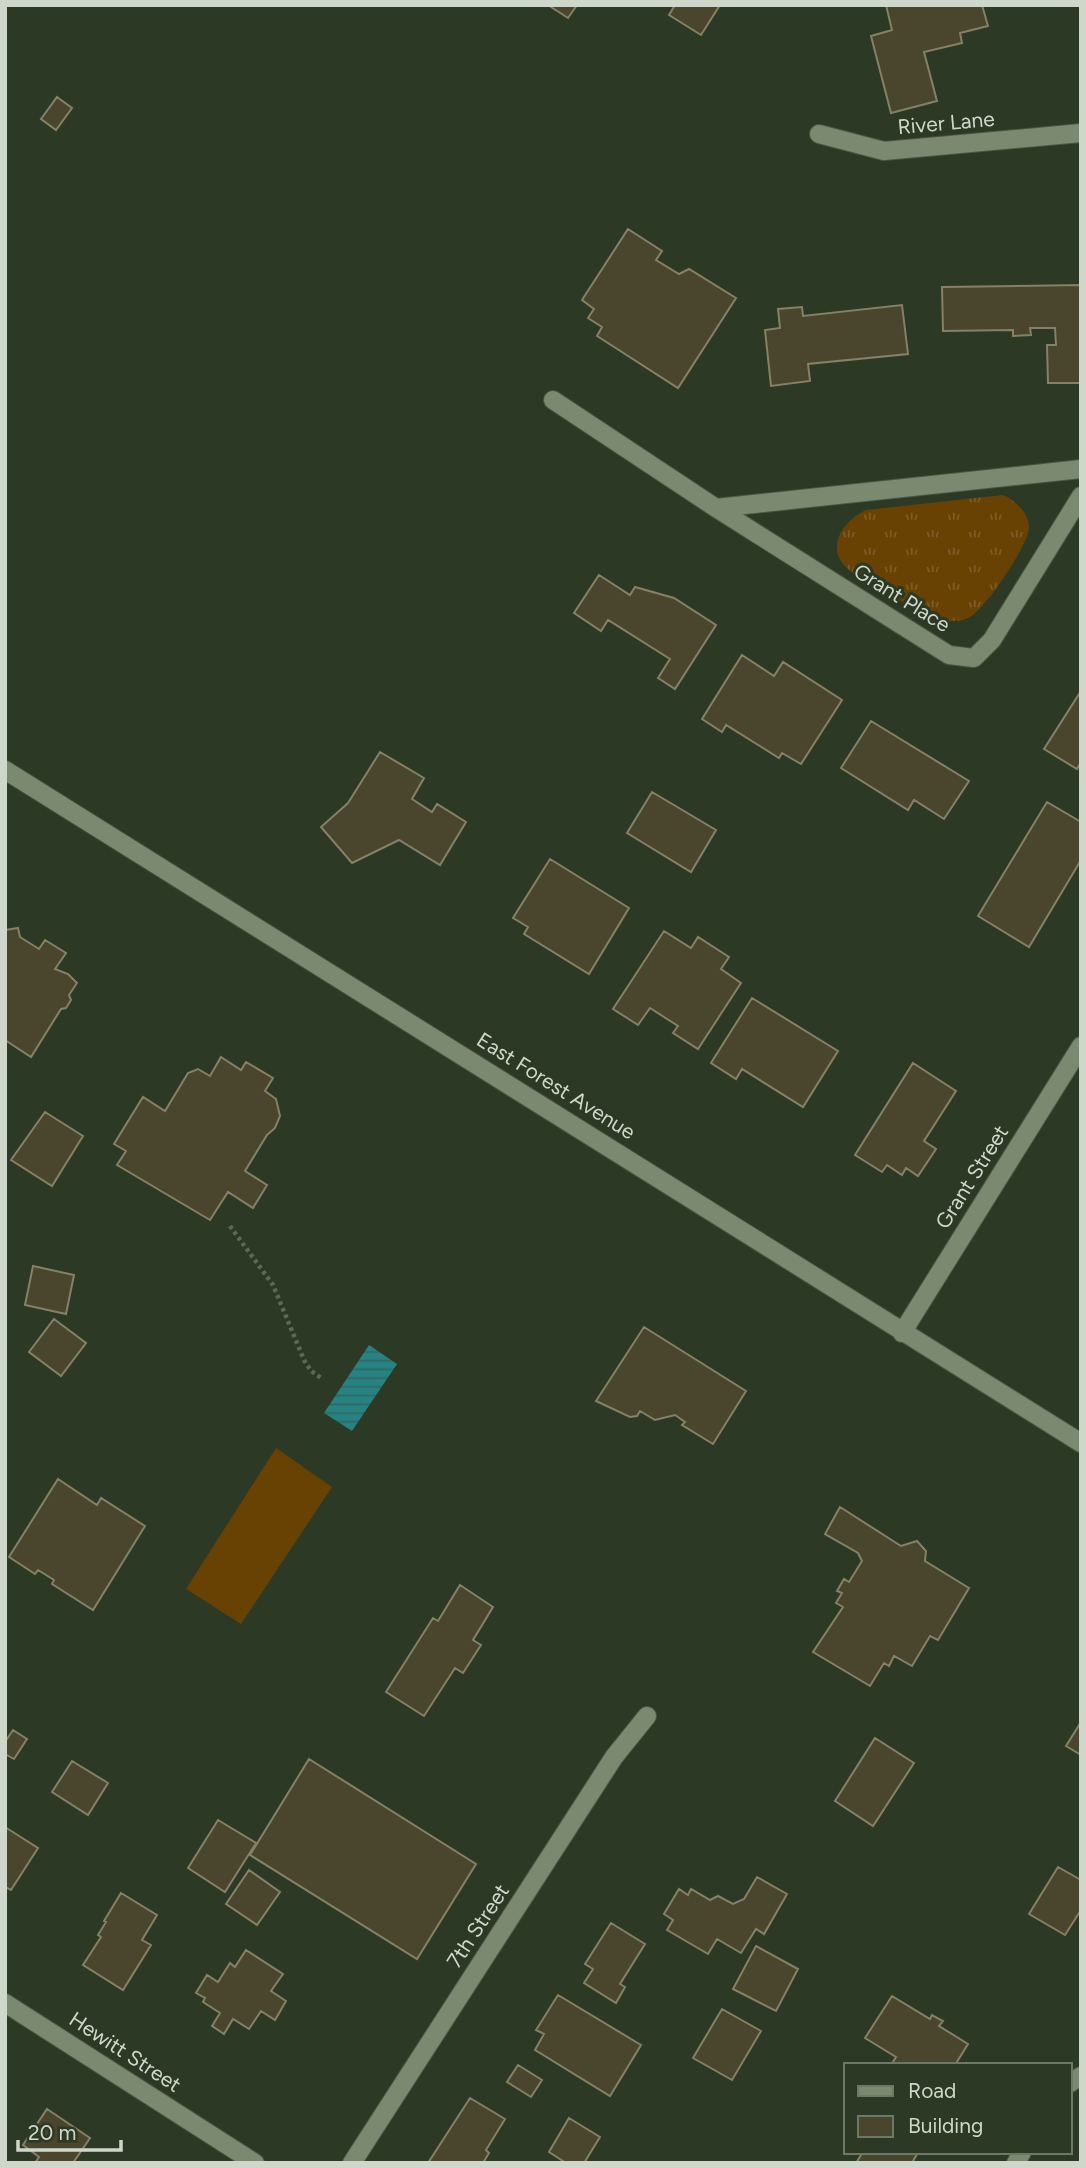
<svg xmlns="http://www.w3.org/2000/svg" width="1086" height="2168" font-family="Figtree,sans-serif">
<defs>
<pattern id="grass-tufts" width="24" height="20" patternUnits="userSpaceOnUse" patternTransform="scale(1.75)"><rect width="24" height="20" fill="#684203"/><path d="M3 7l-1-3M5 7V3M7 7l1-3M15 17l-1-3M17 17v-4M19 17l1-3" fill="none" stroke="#7d5d26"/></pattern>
<pattern id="water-rules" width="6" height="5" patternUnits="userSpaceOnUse" patternTransform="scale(1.75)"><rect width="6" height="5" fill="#278282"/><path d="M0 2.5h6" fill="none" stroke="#306866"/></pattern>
</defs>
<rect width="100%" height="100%" fill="#2c3924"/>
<path fill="url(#grass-tufts)" d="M1003,495C1015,500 1029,513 1029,527C1029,545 985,609 970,617C959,623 944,622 933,618C906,602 872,589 848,569C824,548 843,521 866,510Z"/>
<path fill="#684203" d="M276,1448L332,1487L241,1624L186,1589Z"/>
<path fill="url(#water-rules)" d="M369,1345L397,1364L352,1431L324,1413Z"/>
<path fill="#49462d" stroke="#848166" stroke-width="2" d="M548,5H577L568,18Z
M675,5H720L701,35L669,15Z
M886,5H982L988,26L960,33L962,43L924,52L937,101L891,113L871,36L892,30Z
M57,97L72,108L56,130L41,119Z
M628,229L662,251L656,260L679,274L689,269L736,298L678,388L597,336L602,327L588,318L594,309L582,300Z
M1080,285L1081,383H1048L1047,345H1056L1055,328H1030L1031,335L1013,336V330L943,331L942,287Z
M902,305L908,354L808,364L810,381L771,386L765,330L780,328L778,309L802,307L803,316Z
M599,575L630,595L635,587L674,598L716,625L675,689L658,678L670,659L608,620L601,631L574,613Z
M742,655L774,676L783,662L842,700L801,764L782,753L779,758L726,725L722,732L702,719Z
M1081,691V762L1077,769L1044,749Z
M871,721L969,781L944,819L914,800L908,810L841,768Z
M380,752L424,778L412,799L432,812L437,804L466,822L440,865L399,840L352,863L321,827L348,803Z
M652,792L716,830L691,872L627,833Z
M1047,802L1081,822V860L1029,947L978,916Z
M550,859L629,908L589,974L524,934L528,927L513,918Z
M18,928L20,937L39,949L45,940L66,953L55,969L68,974L77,983L69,995L71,1000L66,1008L61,1009L31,1057L5,1040V930Z
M664,931L691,948L698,937L729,957L721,969L741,983L698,1049L673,1033L678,1026L650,1008L638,1025L613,1009Z
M752,998L838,1051L803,1107L742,1069L736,1079L711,1063Z
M221,1057L241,1070L246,1062L273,1078L265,1091L276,1099L280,1116L275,1128L267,1135L245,1171L267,1185L253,1208L228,1192L210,1220L117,1165L126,1151L114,1144L143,1097L165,1111L188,1073L198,1069L210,1076Z
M913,1063L956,1091L924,1141L936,1149L918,1176L906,1168L902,1175L887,1165L882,1172L855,1155Z
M45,1112L83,1136L52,1186L11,1160Z
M33,1266L74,1275L66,1314L25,1305Z
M54,1319L86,1343L61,1376L29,1352Z
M644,1327L746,1391L713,1444L682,1425L685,1422L675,1415L655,1420L640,1411L637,1416L630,1417L596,1401Z
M58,1479L97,1505L101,1498L145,1526L93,1610L52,1584L54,1580L38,1570L35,1574L9,1557Z
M840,1507L901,1546L917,1541L926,1551L925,1561L969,1588L938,1640L930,1636L912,1666L894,1656L889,1666L884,1663L870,1686L813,1652L843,1607L836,1603L842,1593L837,1591L844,1579L849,1582L862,1561L858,1553L825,1534Z
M460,1585L493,1607L473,1640L481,1645L463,1673L455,1668L424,1716L386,1692L433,1618L438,1621Z
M1081,1722V1755L1066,1746Z
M13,1730L27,1739L14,1759L5,1754V1742Z
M875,1738L914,1763L873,1826L835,1801Z
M309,1759L476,1864L417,1959L250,1855Z
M72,1761L108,1783L88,1815L52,1792Z
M218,1820L256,1843L225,1892L188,1868Z
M5,1827L38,1848L11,1890L5,1887Z
M1058,1867L1081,1880V1910L1065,1935L1029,1914Z
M249,1870L280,1892L257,1925L226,1904Z
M757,1877L787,1894L764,1934L756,1929L741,1953L717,1939L708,1954L667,1930L673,1920L664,1914L679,1889L688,1895L691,1889L710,1900L718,1896L733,1904L744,1899Z
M121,1893L157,1915L142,1940L151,1945L123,1990L83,1965L101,1937L98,1935L106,1922L104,1921Z
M611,1923L645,1944L620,1984L625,1987L616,2003L584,1983L593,1969L585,1964Z
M756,1946L798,1969L776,2011L733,1989Z
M246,1950L283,1974L271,1991L286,2001L275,2020L261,2011L249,2029L233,2019L224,2034L212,2026L220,2013L203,2002L205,1998L196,1993L207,1975L218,1982L230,1963L235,1967Z
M558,1995L641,2045L610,2096L535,2050L544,2034L536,2030Z
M892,1996L930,2019L932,2015L943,2021L939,2026L968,2044L955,2065H891L896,2057L865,2038Z
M722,2009L761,2031L732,2080L693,2058Z
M518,2065L542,2080L531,2097L507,2082Z
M470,2098L505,2119L486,2150L489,2153L483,2163H428Z
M47,2109L90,2138L73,2163H35L39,2157L23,2145Z
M569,2118L600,2137L584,2163H566L549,2152Z
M863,2152H914L917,2154L912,2163H856Z"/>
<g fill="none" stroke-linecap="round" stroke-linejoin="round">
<g stroke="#4c5745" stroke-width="20">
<path id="minor" d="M819,134L884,151L1081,133
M553,400L716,508L1081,469
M716,508L949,655L974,658L992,640L1081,496
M5,770L1081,1443
M902,1333L1081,1046
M5,2003L255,2163
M1070,2083L1081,2076
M352,2163L614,1757L647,1716
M1016,2163L1022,2152"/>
</g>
<path stroke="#5d6956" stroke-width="4.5" stroke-dasharray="3.5 3.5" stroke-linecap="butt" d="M230,1226L273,1285L304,1360L311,1371L323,1379"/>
<use href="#minor" stroke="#7b8971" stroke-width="18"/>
</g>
<g text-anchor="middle" stroke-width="6" stroke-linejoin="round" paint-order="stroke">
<g font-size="21" fill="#cfd7ca" stroke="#2c3924">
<text transform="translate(946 123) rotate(-5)" y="7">River Lane</text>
<text transform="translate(902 598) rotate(32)" y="7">Grant Place</text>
<text transform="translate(556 1086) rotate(32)" y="7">East Forest Avenue</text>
<text transform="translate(972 1177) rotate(-58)" y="7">Grant Street</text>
<text transform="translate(478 1926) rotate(-57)" y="7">7th Street</text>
<text transform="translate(125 2052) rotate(33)" y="7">Hewitt Street</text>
</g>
</g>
<rect width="1086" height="2168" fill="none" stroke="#cfd7ca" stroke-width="14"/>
<rect x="844" y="2063" width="228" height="91" fill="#2c3924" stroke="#6d7866" stroke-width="2"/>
<rect x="858" y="2086" width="35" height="10" fill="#7b8971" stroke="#6d7866" stroke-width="2"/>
<text x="908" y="2098" font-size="21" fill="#cfd7ca">Road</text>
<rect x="858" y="2116" width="35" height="21" fill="#49462d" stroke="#6d7866" stroke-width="2"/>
<text x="908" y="2133" font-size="21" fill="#cfd7ca">Building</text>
<path d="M18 2140v10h103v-10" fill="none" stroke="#cfd7ca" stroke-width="3.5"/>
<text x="28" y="2140" font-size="21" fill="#cfd7ca" stroke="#2c3924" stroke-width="5" paint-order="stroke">20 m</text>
</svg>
